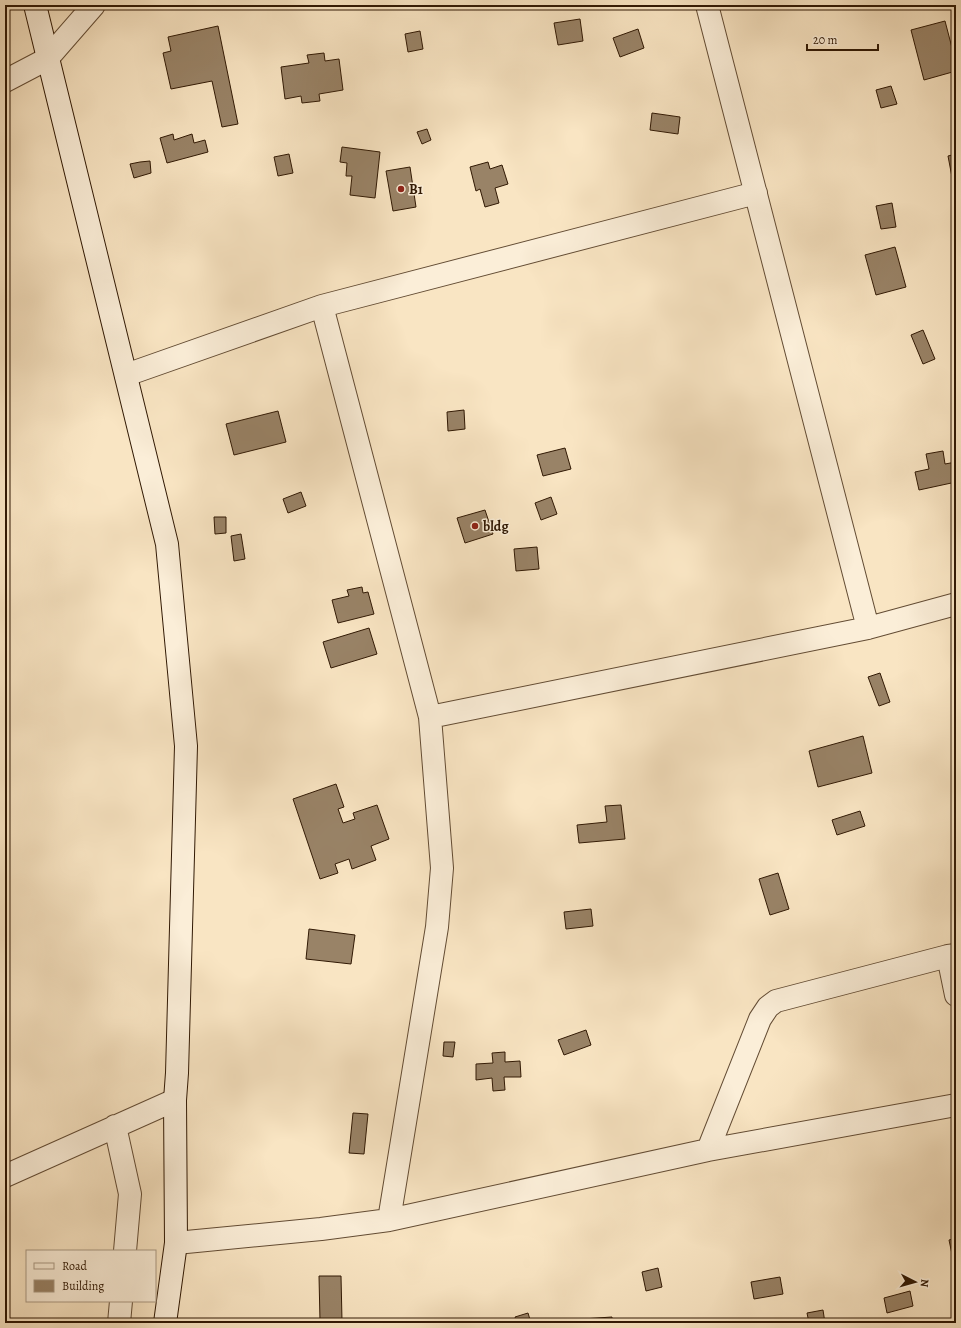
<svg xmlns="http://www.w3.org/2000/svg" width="961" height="1328" font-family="Alegreya,serif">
<rect width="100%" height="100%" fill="#f9e5c3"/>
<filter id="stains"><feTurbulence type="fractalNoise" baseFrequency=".005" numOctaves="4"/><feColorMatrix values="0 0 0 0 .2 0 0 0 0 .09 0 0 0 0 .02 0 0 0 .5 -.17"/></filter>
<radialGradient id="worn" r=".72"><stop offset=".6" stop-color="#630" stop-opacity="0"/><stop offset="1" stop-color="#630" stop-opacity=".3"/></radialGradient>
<path fill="#998367" stroke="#311904" d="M580,19L583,41L558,45L554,23Z
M945,21L956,63V71L924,80L911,30Z
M218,26L238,124L222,127L212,81L171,89L163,53L171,51L168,37Z
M638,29L644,48L620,57L613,38Z
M420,31L423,49L408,52L405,34Z
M324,53L325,61L339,59L343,90L319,94L320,101L302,103L301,96L285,99L281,67L309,63L307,55Z
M891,86L897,104L881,108L876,90Z
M652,113L680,117L678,134L650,130Z
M427,129L431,140L422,144L417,132Z
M173,134L174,140L192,134L194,143L205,140L208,152L167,163L160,138Z
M342,147L380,152L375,198L350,195L352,176H346L347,163L340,162Z
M289,154L293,173L278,176L274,157Z
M956,154V193H955L948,156Z
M150,161L151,173L134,178L130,164L140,162Z
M488,162L490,169L502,165L508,184L495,188L499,203L485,207L480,189L476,191L470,167Z
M410,167L416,207L393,211L386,171Z
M892,203L896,227L881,229L876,206Z
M895,247L906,287L876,295L865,255Z
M923,330L935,359L923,364L911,335Z
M464,410L465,429L448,431L447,412Z
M278,411L286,442L234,455L226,424Z
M565,448L571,469L543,476L537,455Z
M943,451L945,464L956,462V482L919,490L915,472L929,469L926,454Z
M301,492L306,506L288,513L283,499Z
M551,497L557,514L541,520L535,503Z
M485,510L493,534L465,543L457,518Z
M214,517H226V533L215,534Z
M241,534L245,559L234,561L231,536Z
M537,547L539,569L516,571L514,549Z
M362,587L363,593L368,592L374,614L338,623L332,600L349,596L347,590Z
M369,628L377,654L331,668L323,642Z
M880,673L890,702L879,706L868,677Z
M863,736L872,773L818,787L809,751Z
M336,784L344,807L338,809L343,823L355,819L353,813L377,805L389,839L371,846L376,860L352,869L349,859L335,864L338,873L320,879L293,799Z
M621,805L625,839L579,843L577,825L607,822L605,806Z
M860,811L865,826L837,835L832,820Z
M778,873L789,909L770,915L759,879Z
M591,909L593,926L566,929L564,912Z
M309,929L355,935L351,964L306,959Z
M586,1030L591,1045L564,1055L558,1040Z
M444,1042H455L453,1057L443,1056Z
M505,1052V1062L520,1061L521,1077H504L505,1090L493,1091L492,1078L476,1080V1064L493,1063L492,1053Z
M353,1113L368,1114L364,1154L349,1153Z
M956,1238V1258L953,1259L949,1240Z
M658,1268L662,1287L646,1291L642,1272Z
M319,1276H341L342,1321H320Z
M780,1277L783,1294L754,1299L751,1282Z
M910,1291L913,1306L887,1313L884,1298Z
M823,1310L825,1323H809L807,1313Z
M528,1313L531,1323H517L515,1317Z
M612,1317V1323H568V1320Z"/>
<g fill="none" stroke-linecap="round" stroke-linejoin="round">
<g stroke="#634c34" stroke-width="24">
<path id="street" d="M707,5L868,628
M5,81L47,59L94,5
M322,306L756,193
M126,375L322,306L430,717L868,628L956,604
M956,955L948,956L956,995
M115,1126L130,1194L125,1251
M708,1150L760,1019L768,1007L776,1001L948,956
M5,1176L175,1100
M389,1220L437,927L442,868L430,717
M176,1243L321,1229L389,1220L708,1150L956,1105
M119,1323L121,1301"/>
</g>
<g stroke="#311904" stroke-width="24">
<path id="secondary" d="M35,5L167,544L186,746L177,1073L175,1100L176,1243L165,1323"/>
</g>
<use href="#street" stroke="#fbeed8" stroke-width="22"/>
<use href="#secondary" stroke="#fbeed8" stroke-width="22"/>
</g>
<g fill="#8f2418" stroke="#fbeed8" stroke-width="1.5">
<circle cx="401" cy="189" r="4"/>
<circle cx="475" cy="526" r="4"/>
</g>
<g text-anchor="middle" stroke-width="3" stroke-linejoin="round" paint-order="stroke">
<g font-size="14" font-weight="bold" fill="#311904" stroke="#fbeed8" text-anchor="start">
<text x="409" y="194">B1</text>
<text x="483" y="531">bldg</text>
</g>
</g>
<rect width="961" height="1328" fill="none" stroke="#f9e5c3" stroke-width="20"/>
<rect x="6" y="6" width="949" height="1316" fill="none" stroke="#311904" stroke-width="2"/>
<rect x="10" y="10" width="941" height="1308" fill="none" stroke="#311904"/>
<rect x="26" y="1250" width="130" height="52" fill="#fbeed8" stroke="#aa9983"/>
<rect x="34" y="1263" width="20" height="6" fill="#fbeed8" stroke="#aa9983"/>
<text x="62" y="1270" font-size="12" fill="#311904">Road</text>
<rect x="34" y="1280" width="20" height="12" fill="#998367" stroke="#aa9983"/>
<text x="62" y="1290" font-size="12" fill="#311904">Building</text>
<g transform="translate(915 1282) rotate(96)" stroke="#fbeed8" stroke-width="3" paint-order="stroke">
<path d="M0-3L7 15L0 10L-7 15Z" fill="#311904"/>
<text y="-6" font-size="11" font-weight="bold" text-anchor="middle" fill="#311904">N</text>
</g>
<path d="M807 44v6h71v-6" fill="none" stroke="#311904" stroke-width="2"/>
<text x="813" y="44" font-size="12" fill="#311904" stroke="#fbeed8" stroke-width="3" paint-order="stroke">20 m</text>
<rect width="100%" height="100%" filter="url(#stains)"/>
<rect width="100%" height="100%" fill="url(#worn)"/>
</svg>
